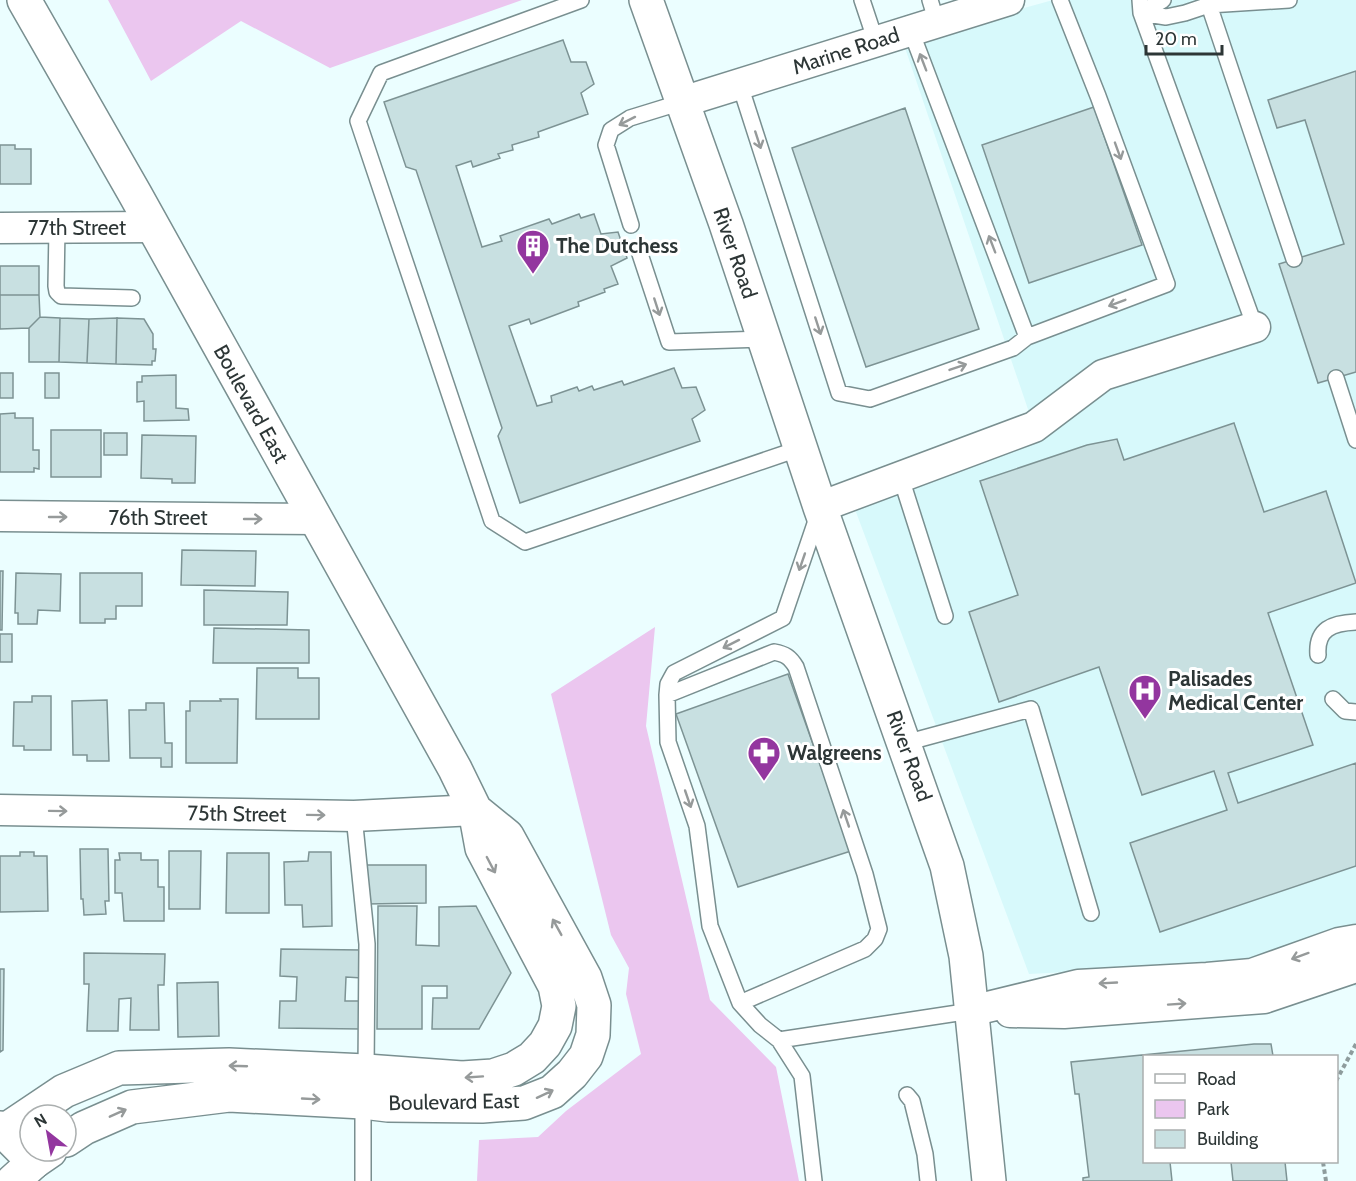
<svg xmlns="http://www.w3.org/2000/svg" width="1356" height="1181" font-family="Cabin,sans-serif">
<rect width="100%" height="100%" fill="#ebfeff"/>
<path fill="#d7f9fb" d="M1053,0H1356V987L1310,953L1244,963L1029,974L847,488L1033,424L903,42Z"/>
<path fill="#ebc6ef" d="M108,0H522L330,68L241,21L151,81Z
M655,627L646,726L710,1000L776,1067L799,1181H477L479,1140L538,1137L566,1111L641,1054L626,994L629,968L611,935L551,694Z"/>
<path fill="#c8e0e1" stroke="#7d9394" stroke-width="1.5" d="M563,40L571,62H586L594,84L581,93L588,114L538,132L539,137L512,145L513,150L498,154L500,158L473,167L471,161L456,166L482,247L502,241L500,236L549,219L552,224L579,214L581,218L594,214L601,234L618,232L627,258L611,266L618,284L604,289L605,292L578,302L579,306L531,324L529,319L509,326L537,406L552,402L551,396L577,387L579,391L592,386L594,390L622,381L624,385L674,368L682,388L696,387L705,410L692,419L700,441L520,503L498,436L502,428L416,170L406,167L384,102Z
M1356,71V372L1318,383L1279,264L1344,244L1305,120L1277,128L1268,100Z
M1094,107L1142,245L1029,283L982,145Z
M905,108L979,329L866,367L792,148Z
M0,145H15V149H31V184H0Z
M0,266H39V295H0Z
M0,295H39L40,317L29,328L0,329Z
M40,317L60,318L59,362H29V328Z
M60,318L89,319L87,363L59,362Z
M117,318L116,364L87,363L89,319Z
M117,318L144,319L153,334V349H156L155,361H152V365L116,364Z
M0,373H13V398H0Z
M45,373H59V398H45Z
M176,375V408L188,409L189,420L144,421V401L137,402V382H142V376Z
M15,413V418H33V450H39V469L34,468V472H0V414Z
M1234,423L1264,512L1326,491L1356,583L1268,613L1313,745L1228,773L1238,803L1356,763V866L1160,932L1130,843L1227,810L1214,771L1142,795L1099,667L999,702L969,612L1018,595L980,481L1087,445L1117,439L1124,460Z
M51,430H101V477H51Z
M104,433H127V455H104Z
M142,435L196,436L195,483H172V479L141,478Z
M182,550L256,551L255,586L181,585Z
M0,571H3L2,630H0Z
M16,573L61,574L60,611L38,610L37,624H18V613H15Z
M80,573H142V606H116V619H105V623H80Z
M204,590L288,592L287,625H204Z
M214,628L309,630V663H213Z
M0,634H12V662H0Z
M257,668H298V678H319V719H256Z
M788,674L851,851L738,887L676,714Z
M32,696H51V750H24V746H13L14,702H32Z
M220,699H238L237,763H186V711H190V701H221Z
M107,700L109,761H87V755H73L72,701Z
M146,703H164L165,743H172V767H161V758H130L129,710H146Z
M80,849H108L109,901H105L106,914L84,915L83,899H81Z
M169,851H201L200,909H169Z
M20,852H34V856H47L48,911L0,912V856H20Z
M309,852H331L332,926L303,927L302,905H285L284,862L308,861Z
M119,853H141V860H158V887H164V921H124L122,893H115V860H120Z
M227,853H269V913H226Z
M365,865H426V903L366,904Z
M378,906H417L416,945L439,946V907L476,906L511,973L479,1029H432L433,998H447V986H422V1029H377Z
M281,949L362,950V978L346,977L345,1001H361V1029L279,1028L280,1001H296L297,977L280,976Z
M84,953L165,954L164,985H158L159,1030H130L131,998L119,999L118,1031H87L89,984H84Z
M0,969H4L3,1050L0,1052Z
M218,982L219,1036L178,1037L177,983Z
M1254,1044H1271L1273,1056H1144V1162H1170L1172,1181H1083V1178L1089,1177L1079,1094H1075L1071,1062Z
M1231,1162H1285L1287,1181H1233Z"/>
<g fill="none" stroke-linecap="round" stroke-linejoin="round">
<g stroke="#798f90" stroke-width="18">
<path id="lane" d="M581,0L381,73L358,121L492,521L525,542L801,448
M862,0L876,42
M930,0L937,23
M1140,0L1141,13L1255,327
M1209,5L1294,259
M1141,13L1166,17L1185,13L1209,5L1289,0
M1141,13L1163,0
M911,31L1027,337L1167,284L1098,96L1060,0
M740,85L839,393L870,399L1013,348L1027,337
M631,225L606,145L611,130L630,118L682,102
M57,228L56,286L57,292L61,296L132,298
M639,251L669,342L764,339
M1336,378L1356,440
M901,478L945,616
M818,515L783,618L674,673L668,684L667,695L668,742L697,826L710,926L740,1003L760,1025L779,1040L971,1011
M1318,655C1316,629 1332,623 1356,622
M667,695L774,652C785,654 790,657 796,667L865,874L879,929L875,939L865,949L740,1003
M1333,699L1345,711L1356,712
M905,743L1031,709L1091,913
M354,816L367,944L366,1073
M779,1040L802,1076L814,1181
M907,1095L912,1101L925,1154L928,1181
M363,1181V1100"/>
</g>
<g stroke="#798f90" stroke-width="33">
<path id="street" d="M682,102L1009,0
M0,228L153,227
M820,507L1034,427L1103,375L1255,327
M0,516L316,519
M0,810L354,816L475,810
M971,1011L1078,985L1207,978L1252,974L1339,943L1356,940
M1010,1012L1064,1013L1264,998L1356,967"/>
</g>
<g stroke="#798f90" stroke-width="36">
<path id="secondary" d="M0,1128L34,1162"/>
</g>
<g stroke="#798f90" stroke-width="36">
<path id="primary" d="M646,0L726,224L820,507L947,866L966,956L989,1181
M0,1134L64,1091L119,1068L229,1065L366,1071L462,1078L493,1076L514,1069L532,1058L545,1044L555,1026L559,1006L555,986L482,848L475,810L455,769L135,194L24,0
M66,1140L84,1128L132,1107L229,1095L363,1102L388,1105L482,1106L524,1103L552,1092L572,1074L586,1056L593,1035L594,1005L585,978L507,836L475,810
M13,1181L34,1162L50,1151"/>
</g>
<path stroke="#8e9c9d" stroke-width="4" stroke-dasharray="4.5 3" stroke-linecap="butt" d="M1336,1081L1356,1044
M1323,1162L1326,1181"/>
<use href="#lane" stroke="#fff" stroke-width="15"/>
<use href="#street" stroke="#fff" stroke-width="30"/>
<use href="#secondary" stroke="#fff" stroke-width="33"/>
<use href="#primary" stroke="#fff" stroke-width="33"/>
</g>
<defs><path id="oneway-shaft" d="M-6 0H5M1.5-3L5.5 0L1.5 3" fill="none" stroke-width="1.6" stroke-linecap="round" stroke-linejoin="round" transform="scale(1.5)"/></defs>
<g stroke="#969a9a">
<use href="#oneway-shaft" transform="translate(923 62) rotate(-111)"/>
<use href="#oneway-shaft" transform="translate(627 121) rotate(153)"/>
<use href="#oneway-shaft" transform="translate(758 140) rotate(72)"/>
<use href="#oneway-shaft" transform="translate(1118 151) rotate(70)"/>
<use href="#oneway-shaft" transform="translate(992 244) rotate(-111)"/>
<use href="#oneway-shaft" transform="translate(1117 303) rotate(159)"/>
<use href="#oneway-shaft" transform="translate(657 307) rotate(72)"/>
<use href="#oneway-shaft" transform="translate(818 326) rotate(72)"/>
<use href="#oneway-shaft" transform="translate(958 367) rotate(-19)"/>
<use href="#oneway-shaft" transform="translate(58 517)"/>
<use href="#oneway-shaft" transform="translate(253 519)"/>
<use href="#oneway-shaft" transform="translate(802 562) rotate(109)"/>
<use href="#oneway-shaft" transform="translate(731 644) rotate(153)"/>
<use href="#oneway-shaft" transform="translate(688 799) rotate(71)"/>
<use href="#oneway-shaft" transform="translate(58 811) rotate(1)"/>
<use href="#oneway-shaft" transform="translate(316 815) rotate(1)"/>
<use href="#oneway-shaft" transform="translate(846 818) rotate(-109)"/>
<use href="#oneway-shaft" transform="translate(491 865) rotate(62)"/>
<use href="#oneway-shaft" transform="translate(557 927) rotate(-119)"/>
<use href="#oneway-shaft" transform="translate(1300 956) rotate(160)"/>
<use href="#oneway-shaft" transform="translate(1108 983) rotate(177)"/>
<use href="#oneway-shaft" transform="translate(1177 1004) rotate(-4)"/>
<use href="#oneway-shaft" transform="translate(238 1066) rotate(-178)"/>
<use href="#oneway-shaft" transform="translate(474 1077) rotate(176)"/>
<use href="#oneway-shaft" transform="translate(545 1094) rotate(-25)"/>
<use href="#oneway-shaft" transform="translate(311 1099) rotate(3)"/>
<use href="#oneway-shaft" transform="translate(118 1113) rotate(-24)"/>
</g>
<defs>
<g id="building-pin" transform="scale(1.725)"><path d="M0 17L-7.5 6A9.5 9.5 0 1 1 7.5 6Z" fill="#93369f" stroke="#fff"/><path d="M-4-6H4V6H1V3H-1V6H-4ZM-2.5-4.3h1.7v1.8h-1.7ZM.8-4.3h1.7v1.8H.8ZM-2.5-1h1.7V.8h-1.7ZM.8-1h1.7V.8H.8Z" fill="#fff"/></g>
<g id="hospital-pin" transform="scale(1.725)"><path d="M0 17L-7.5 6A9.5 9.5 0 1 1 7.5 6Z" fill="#93369f" stroke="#fff"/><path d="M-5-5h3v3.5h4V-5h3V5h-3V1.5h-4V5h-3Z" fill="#fff"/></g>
<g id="pharmacy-pin" transform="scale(1.725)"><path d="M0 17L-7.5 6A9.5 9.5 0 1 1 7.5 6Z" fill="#93369f" stroke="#fff"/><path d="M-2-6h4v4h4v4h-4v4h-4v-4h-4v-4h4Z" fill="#fff"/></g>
</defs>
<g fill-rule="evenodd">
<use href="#building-pin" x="533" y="246"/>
<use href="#hospital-pin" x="1145" y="691"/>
<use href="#pharmacy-pin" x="764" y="753"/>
</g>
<g text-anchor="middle" stroke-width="6" stroke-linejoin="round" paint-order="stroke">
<g font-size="21" fill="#2d3636" stroke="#fff">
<text transform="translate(846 51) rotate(-18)" y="7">Marine Road</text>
<text x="77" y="235">77th Street</text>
<text transform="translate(735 253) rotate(71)" y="7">River Road</text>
<text transform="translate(251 404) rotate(61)" y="7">Boulevard East</text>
<text x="158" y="525">76th Street</text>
<text transform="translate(909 756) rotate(70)" y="7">River Road</text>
<text transform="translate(237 814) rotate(1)" y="7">75th Street</text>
<text transform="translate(454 1102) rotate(-1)" y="7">Boulevard East</text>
</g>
<g font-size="21" font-weight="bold" fill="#2d3636" stroke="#fff" text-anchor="start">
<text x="556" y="253">The Dutchess</text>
<text x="1168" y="686">Palisades<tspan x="1168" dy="24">Medical Center</tspan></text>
<text x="787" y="760">Walgreens</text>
</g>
</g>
<rect x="1143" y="1055" width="195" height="108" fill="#ffffff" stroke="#abafaf" stroke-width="1.5"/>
<rect x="1155" y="1074" width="30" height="9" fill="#ffffff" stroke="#abafaf" stroke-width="1.5"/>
<text x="1197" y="1085" font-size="18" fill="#2d3636">Road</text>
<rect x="1155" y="1100" width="30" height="18" fill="#ebc6ef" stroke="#abafaf" stroke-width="1.5"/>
<text x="1197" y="1115" font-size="18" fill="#2d3636">Park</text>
<rect x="1155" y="1130" width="30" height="18" fill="#c8e0e1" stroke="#abafaf" stroke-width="1.5"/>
<text x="1197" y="1145" font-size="18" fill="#2d3636">Building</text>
<g transform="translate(48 1133) rotate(329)"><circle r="28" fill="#ffffff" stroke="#abafaf" stroke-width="1.5"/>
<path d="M0-4.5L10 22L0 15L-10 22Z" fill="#93369f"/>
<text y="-9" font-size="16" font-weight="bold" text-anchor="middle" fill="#2d3636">N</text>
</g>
<path d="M1146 45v9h76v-9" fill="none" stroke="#2d3636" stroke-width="3"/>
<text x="1155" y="45" font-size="18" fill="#2d3636" stroke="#ffffff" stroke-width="4.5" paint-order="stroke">20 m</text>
</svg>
